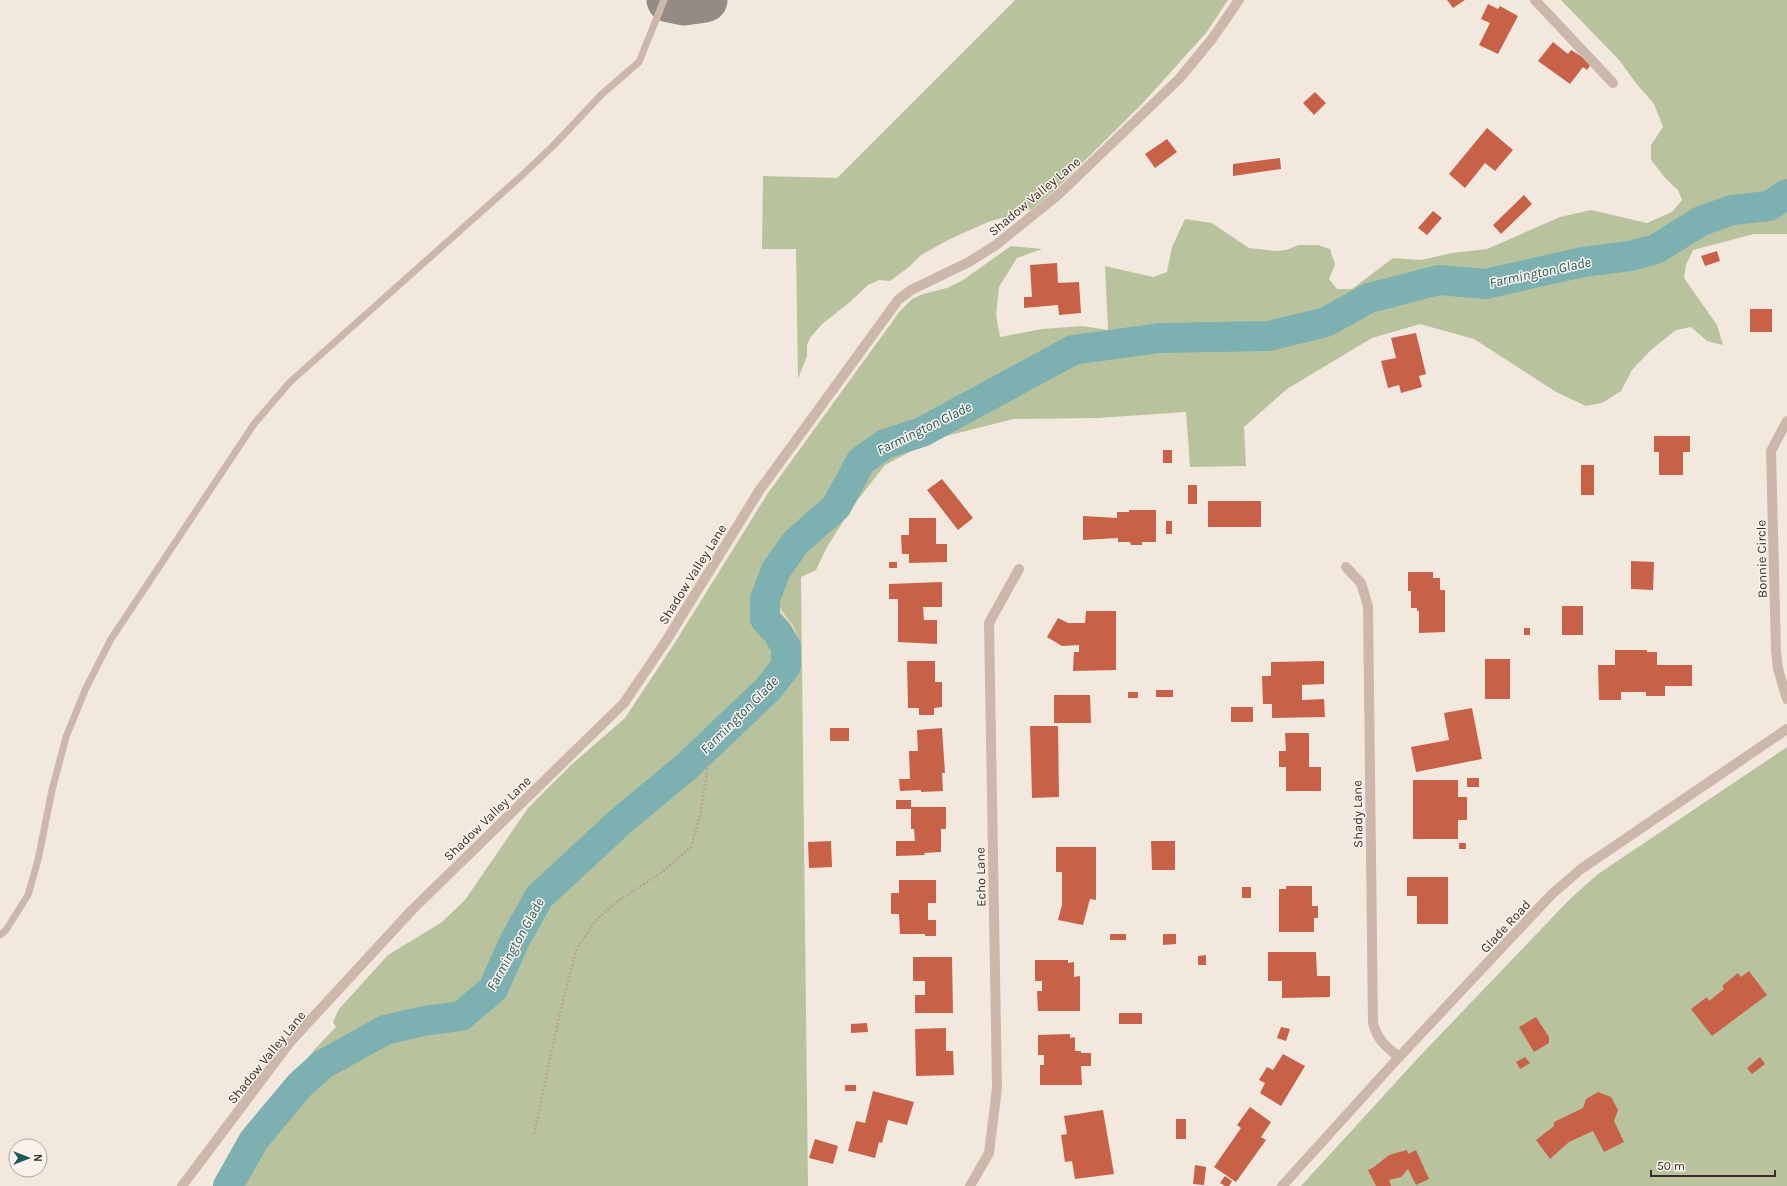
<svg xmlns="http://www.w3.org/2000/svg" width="1787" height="1186" font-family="Karla,sans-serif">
<rect width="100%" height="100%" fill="#f3e8de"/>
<path fill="#b8c39e" d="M1015,0H1228L1206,33L1141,105L1056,189L1032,209L988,222L950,239L921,255L909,267L890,281L879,280L868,285L850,302L822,324L810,338L807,345V356L798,379L796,249H762L763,176L837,178Z
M1561,0H1787V179L1783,187L1776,196L1763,203L1727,208L1695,221L1655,245L1632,251L1571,259L1493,278L1433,275L1360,297L1326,318L1268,333L1159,336L1072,348L923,428L880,443L860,459L836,502L813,524L789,540L771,569L754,610L757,625L762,637L770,647L772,657L770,670L760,683L706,736L675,771L540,887C517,920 499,982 468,1005C453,1016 438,1013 421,1017C400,1023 376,1031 355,1040C340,1047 316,1064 303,1075C293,1083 285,1096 278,1106C264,1124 228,1165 224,1186H221V1176L314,1050L336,1027L333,1022L339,1009L388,955L442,922L465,900L528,808L571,765L625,718L674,644L768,493L900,311L912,299L923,294L947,288L963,280L1011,246L1042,249L1017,258L999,287L996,315L1000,337L1042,329L1082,326L1108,330L1105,266L1153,277L1167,272L1172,247L1185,219L1212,223L1249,248L1276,251L1286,250L1299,245H1318L1330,249L1335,264L1329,279L1337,289H1352L1393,258L1421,260L1452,253L1487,249L1560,217L1591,210L1647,223L1672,212L1682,200L1678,190L1666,179L1651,160V145L1663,127L1654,104L1635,82L1620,61Z
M1787,205V234H1754L1693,250L1686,265L1684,278L1717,325L1723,345L1707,341L1691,327L1676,330L1651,350L1632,370L1621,391L1602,403L1586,406L1556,392L1474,339L1420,324L1372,338L1287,389L1244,427L1246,466L1190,467L1186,412L1097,418L1014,419L934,439L885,465L853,506L827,547L816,570L801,577L808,1186H232L275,1122L301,1089L317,1074L339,1059L386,1035L463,1022L496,993L544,899L661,793L717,749L774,696L798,638C793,625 789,622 782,611C774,597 778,575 788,562C791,558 797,556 801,553L864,466L886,447L901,442L1009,390L1076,354L1106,347L1160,340H1270L1330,325L1366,306L1393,296L1421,288L1439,285L1487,291L1570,269L1650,256L1665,251L1704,227L1727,217L1761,211L1771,213L1779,210Z
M1787,747V1186H1301L1418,1058L1570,899L1598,874Z"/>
<path fill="#eed9b5" d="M1787,179V205L1779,210L1771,213L1761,211L1727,217L1704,227L1665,251L1650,256L1570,269L1487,291L1439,285L1421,288L1393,296L1366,306L1330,325L1270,340H1160L1106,347L1077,354L928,432L886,447L864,466L842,503L823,529L801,553L789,561L777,591L778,601L782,612L793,625L798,638V656L791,672L774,696L717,749L661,793L544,899L501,985L496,993L476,1013L463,1022L386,1035L339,1059L317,1074L301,1089L275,1122L232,1186H224C228,1165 264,1124 278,1106C286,1096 293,1083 303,1075C323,1059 346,1044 369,1033C375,1030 382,1025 388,1023C413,1016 447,1020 467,1005C499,983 518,920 540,887L675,771L706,736L760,683L769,670L772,657L770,647L762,637L757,625L754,610L757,596L762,583L789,540L813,524L836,502L860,459L880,443L923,428L1072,348L1159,336L1268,333L1326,318L1360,297L1433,275L1493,278L1572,259L1632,251L1655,245L1695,221L1727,208L1763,203L1776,196L1783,187Z"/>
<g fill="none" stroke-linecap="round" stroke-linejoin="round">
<path stroke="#7db0b1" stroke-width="30" d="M228,1186L254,1140L300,1085L322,1065L385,1030L424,1021L461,1016L493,989L515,940L539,897L622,820L686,767L768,689L786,666V647L778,633L765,619V599L776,570L796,542L836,507L861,461L885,444L922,432L1073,350L1159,338L1269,336L1326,322L1369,298L1439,280L1485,284L1583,262L1630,256L1656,249L1701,221L1732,210L1769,206L1787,194"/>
<path stroke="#968b84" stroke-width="45" d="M669,0L684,3L705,0"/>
</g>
<path fill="#c76248" d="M1447,0H1465L1453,8Z
M1488,4L1498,9L1500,6L1518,16L1498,54L1479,45L1490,23L1481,19Z
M1553,42L1568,54L1571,50L1592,63L1587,70L1583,67L1570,84L1538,61Z
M1315,92L1326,103L1314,115L1303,103Z
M1487,128L1513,150L1495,171L1485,163L1465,188L1449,174Z
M1167,139L1177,152L1155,168L1145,154Z
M1280,158L1281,169L1233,176V164Z
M1524,195L1532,204L1501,234L1493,225Z
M1433,211L1442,218L1427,235L1418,228Z
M1717,251L1720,261L1705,266L1701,256Z
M1057,263L1058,283L1079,282L1081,313L1059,315L1058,305L1024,308V297H1032L1030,265Z
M1750,309H1772V332H1750Z
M1416,333L1426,374L1419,376L1422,387L1401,393L1399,385L1388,388L1381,361L1396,358L1391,338Z
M1654,436H1690V452H1683V475H1659V452H1654Z
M1163,450H1172V463H1163Z
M1581,465H1594V495H1581Z
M942,479L973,518L958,530L927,490Z
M1188,485H1197V504H1188Z
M1208,501H1261V527H1208Z
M1129,510H1156V542H1142V545H1131L1130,542H1118V538L1083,540V516L1117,518V512H1129Z
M909,518H936V544H947V562L909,563V554H902L901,535H909Z
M1166,521H1172V534H1166Z
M1631,561L1654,562L1653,590L1631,589Z
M889,562H897V568H889Z
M1408,572H1433V578H1440V590H1445V632L1419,633V611H1417V608H1411V591H1408Z
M942,582V607H923L924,620H937V644L898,642V599H889V584Z
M1562,606H1583V635H1562Z
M1086,611H1116V670L1073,671L1074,652H1079V645L1062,646L1047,637L1058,618L1068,623H1085Z
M1524,628H1530V635H1524Z
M1615,650H1647V652H1657V665H1692V686H1665V696H1646V692H1621V700H1599L1598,665H1615Z
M1485,659H1510V699H1485Z
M907,661H935V682H942V707L934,708V715H919V708H908Z
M1324,661V684L1302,685V700L1324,699L1325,717L1272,718V704H1263L1262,676H1271V662Z
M1156,690H1173V697H1156Z
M1128,692H1138V698H1128Z
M1054,695H1090L1091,723H1054Z
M1231,707H1253V722H1231Z
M1472,708L1482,759L1416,772L1411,747L1449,740L1444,713Z
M1030,726H1058L1059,797L1032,798Z
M830,728H849V741H830Z
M942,728L945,773H942L943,791L921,792V790L900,791L899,779H910L909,751H918L917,730Z
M1285,733H1309V767H1321V791H1286V767H1279V751H1286Z
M1467,778H1479V787H1467Z
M1413,780H1458V797H1467V820H1458V839H1413Z
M896,800H911V807H946V829H941V852L924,853L925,855L896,856V841H915L914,829H911V809H896Z
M831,841L832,867L809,868L808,842Z
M1151,841H1175V870H1152Z
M1459,843H1466V849H1459Z
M1056,847H1096V900L1090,899L1083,925L1058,920L1062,905V872H1056Z
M1407,877H1448V924H1417V896H1407Z
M899,880H936V903H928V920H936V936H925V934H900L899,914H891V893H899Z
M1286,886H1312V906H1318V918H1314V932H1279V889H1286Z
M1242,887H1251V898H1242Z
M1110,934H1126V940H1110Z
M1163,934H1176V944L1163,945Z
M1268,952H1316L1317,976H1330V997L1282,998V981H1268Z
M1206,955V965H1198V956Z
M913,957H952L953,1013H915V995H925V981H913Z
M1035,960H1068V963L1074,962V977L1080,976V1011H1038L1037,991H1042V981H1035Z
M1749,971L1767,995L1712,1036L1691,1009L1707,997L1709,1001L1724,989L1722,986L1738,973L1741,977Z
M1119,1013H1142V1024H1119Z
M1536,1017L1549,1037V1043L1534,1052L1519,1027Z
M867,1023L868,1032L851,1033V1024Z
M1281,1027L1290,1029L1286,1041L1277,1038Z
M946,1028V1051H953L954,1075L916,1076L915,1029Z
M1070,1034V1038L1075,1037V1051H1081V1053H1091V1066H1081L1082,1085H1040V1065H1044V1055H1038V1035Z
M1283,1054L1305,1066L1281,1106L1260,1093L1265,1083L1259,1080L1267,1067L1273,1070Z
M1525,1057L1530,1063L1520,1069L1516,1062Z
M1760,1057L1765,1064L1752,1074L1747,1068Z
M845,1085H856V1091H845Z
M873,1091L914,1102L907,1125L888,1120L882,1143L879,1142L875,1158L848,1151L856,1121L865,1123Z
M1598,1092L1611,1097L1618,1110L1614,1121L1624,1142L1604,1152L1593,1131L1569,1142L1550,1159L1536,1140L1554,1126V1122L1583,1108L1586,1099Z
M1250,1107L1271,1122L1261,1137L1266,1140L1236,1182L1214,1167L1241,1128L1237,1125Z
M1103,1110L1114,1174L1075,1179L1072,1161L1065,1162L1061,1135L1067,1134L1064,1116Z
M1176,1119H1186V1139H1176Z
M815,1139L838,1146L833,1164L809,1158Z
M1407,1150L1408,1154L1416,1150L1429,1179L1416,1185L1408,1169L1401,1177L1389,1180L1391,1186H1376L1368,1170L1374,1167L1389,1155Z
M1195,1165L1206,1167L1204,1185L1193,1184Z
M1225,1176L1232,1181L1229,1186H1225L1220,1183Z"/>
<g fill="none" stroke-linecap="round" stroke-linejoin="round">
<path stroke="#b8a294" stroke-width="2.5" stroke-dasharray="2 2" stroke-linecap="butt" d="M534,1134L559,1017L576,950L596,920L619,900L661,873L691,847L700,816L709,759"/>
<path stroke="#ccb8aa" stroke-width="7" d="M0,935L6,930L28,895L38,860L52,790L66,737L86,688L111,639L254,424L290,382L519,178L553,146L602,94L639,62L664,0"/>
<path stroke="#ccb8aa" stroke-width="10" d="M1535,0L1613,83
M1787,421L1771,451L1776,651L1778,669L1787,699
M1346,567L1361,583L1368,606L1373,1023C1377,1039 1386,1047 1399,1057
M182,1186L291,1041L412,910L624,703L666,641L759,491L898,300L911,290L969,262L996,245L1059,194L1179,79L1212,39L1239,0
M970,1186L989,1153L997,1088L989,623L1019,569"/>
<path stroke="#ccb8aa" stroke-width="10" d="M1282,1186L1399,1057L1552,894L1581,869L1787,729"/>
</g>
<g text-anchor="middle" stroke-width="3" stroke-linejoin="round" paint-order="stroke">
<g font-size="13" fill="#392e29" stroke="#faf3eb">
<text transform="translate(1034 196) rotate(-40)" y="5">Shadow Valley Lane</text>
<text transform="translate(1761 559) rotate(-91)" y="5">Bonnie Circle</text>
<text transform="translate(692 574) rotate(-58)" y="5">Shadow Valley Lane</text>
<text transform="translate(1357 814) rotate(-91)" y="5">Shady Lane</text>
<text transform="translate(487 818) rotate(-44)" y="5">Shadow Valley Lane</text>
<text transform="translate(980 877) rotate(-91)" y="5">Echo Lane</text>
<text transform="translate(1505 926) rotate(-47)" y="5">Glade Road</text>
<text transform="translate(266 1057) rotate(-51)" y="5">Shadow Valley Lane</text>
</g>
<g font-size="14" font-style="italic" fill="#1e595b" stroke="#faf3eb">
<text transform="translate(1540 272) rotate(-12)" y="5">Farmington Glade</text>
<text transform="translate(924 428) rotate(-26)" y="5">Farmington Glade</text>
<text transform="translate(739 715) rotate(-45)" y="5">Farmington Glade</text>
<text transform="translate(515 944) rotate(-61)" y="5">Farmington Glade</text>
</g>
</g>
<g transform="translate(28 1158) rotate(90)"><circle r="19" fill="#faf3eb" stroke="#ada49d"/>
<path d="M0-3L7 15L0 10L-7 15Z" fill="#1e595b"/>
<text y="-6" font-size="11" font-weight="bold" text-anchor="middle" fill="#392e29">N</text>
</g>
<path d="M1651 1170v6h124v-6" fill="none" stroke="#392e29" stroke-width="2"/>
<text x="1657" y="1170" font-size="12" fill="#392e29" stroke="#faf3eb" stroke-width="3" paint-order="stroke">50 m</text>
</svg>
